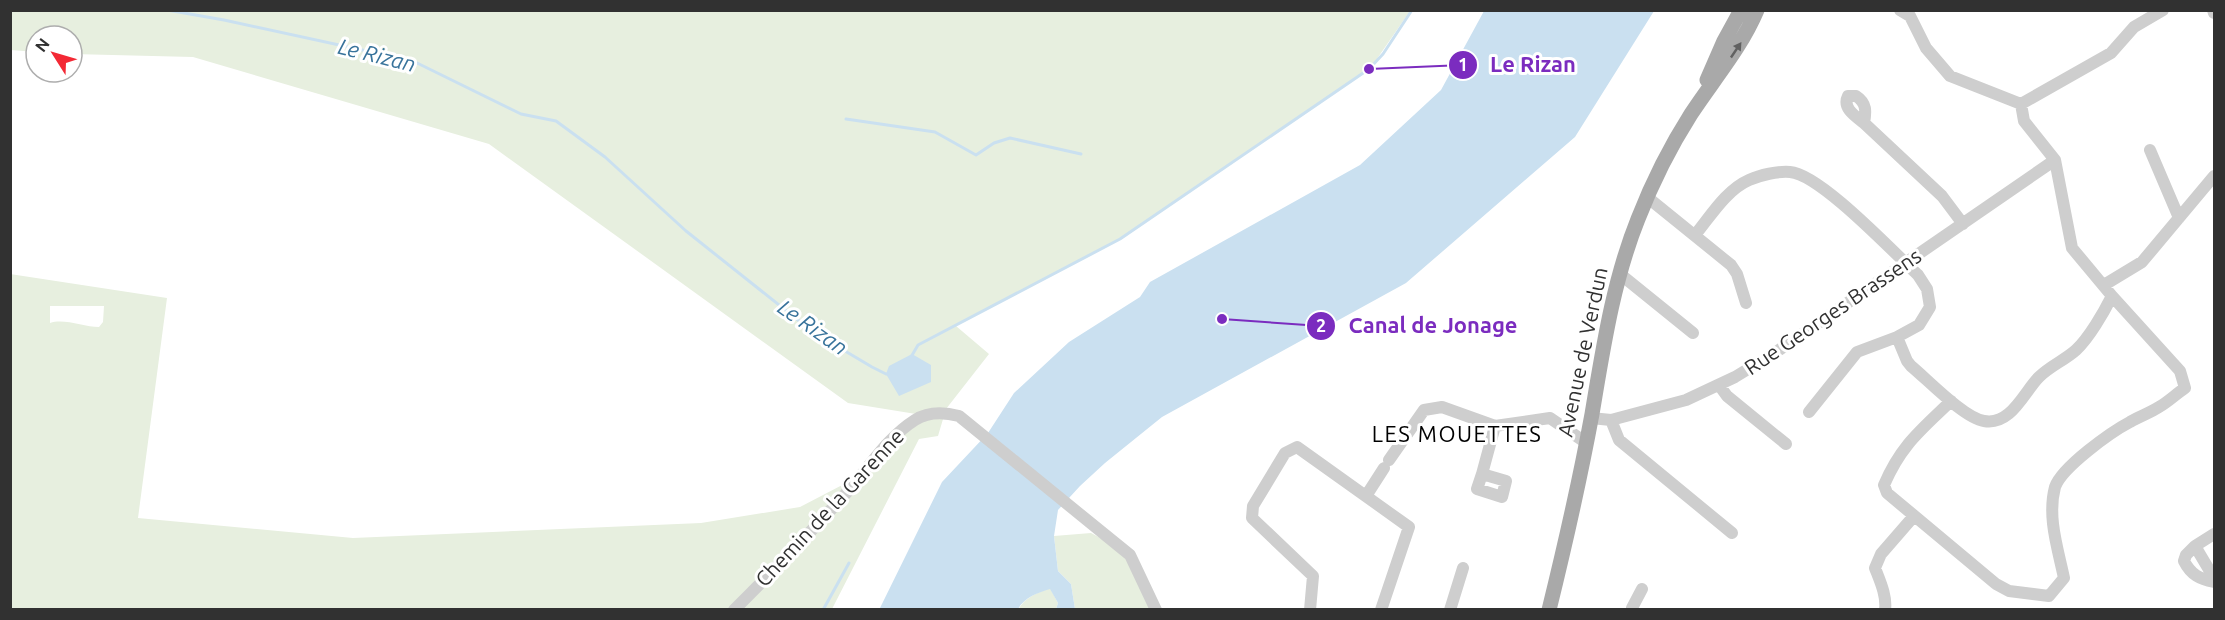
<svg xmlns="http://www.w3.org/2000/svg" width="2225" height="620" font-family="Ubuntu,sans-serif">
<rect width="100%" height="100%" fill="#fff"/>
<path fill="#e7efdf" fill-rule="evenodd" d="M11,11H1410L1372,66L1119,240L956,326L989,354L946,409L938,436L919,439L832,609H11L10,274L167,298L138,518L353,538L701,523L800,507L848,482L916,414L848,403L489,144L193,57L72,54V36H36V52L11,50ZM50,306H104L103,322L99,327C84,327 64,318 50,323Z
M1091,533C1131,553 1134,572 1152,609H1075L1071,584L1058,571L1054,536Z
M1050,588L1058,603L1056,609L1018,610C1025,597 1037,593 1050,588Z"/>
<path fill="#cae0f0" d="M1484,11H1654L1575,137L1406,283L1162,417L1105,463L1080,486L1058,510L1054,536L1058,571L1071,584L1075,609H1056L1058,603L1050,589C1037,593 1025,597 1018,609L879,610L942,482L988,433L1014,393L1069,342L1140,297L1150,282L1360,165L1441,90Z
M912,354L931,365V382L899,396L886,374L889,366Z"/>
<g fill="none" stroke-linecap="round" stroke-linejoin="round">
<path stroke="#cae0f0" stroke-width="3" d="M167,10L224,20L413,61L521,114L556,121L605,157L686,231L813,332L872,367L886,374H889
M846,119L935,132L976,155L994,143L1010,138L1081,154
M911,357L918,345L1120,239L1369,69L1383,54L1412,10
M823,610L849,563"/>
<path stroke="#cecece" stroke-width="12" d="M2213,10L2214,13
M2021,104L2111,53L2134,27L2163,10
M1864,123C1866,112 1867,103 1856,96H1848C1842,108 1855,116 1864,123L1942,196L1963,224
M2150,150L2179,218
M1647,197L1731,265L1737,274L1746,303
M1695,235C1710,217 1726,190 1749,180C1760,175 1778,171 1790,172C1820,174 1893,252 1918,275L1927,289L1930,307L1919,325L1897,337L1857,352L1809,412
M1620,274L1693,333
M2104,285L2142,262L2214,176
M1897,337L1907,361L1911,366C1928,380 1964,418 1984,421C2011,426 2024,392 2039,377C2050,366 2065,360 2076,350C2089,338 2104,312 2112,296L2072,248L2055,160L2024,121L2021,104L1950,76L1926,48L1910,16L1900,10
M1719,385L1727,396L1786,444
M1951,401C1921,430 1901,445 1884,485L1887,493L1996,584L2009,591L2049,596L2064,578C2058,549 2047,517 2055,487C2062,467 2111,432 2130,422C2140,416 2150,413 2159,407C2168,402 2176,394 2185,388L2180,371L2112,296
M1591,418L1611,420L1686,400L1735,377L1779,350L2055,160
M1611,420L1619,440L1732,533
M1389,460L1424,410L1442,407L1495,426L1550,418L1585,442
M1482,474L1477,489L1502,497L1506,481L1482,474L1495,426
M1366,496L1384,468
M2214,534L2195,546L2214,578
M2195,546L2186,555L2184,561C2191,575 2200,579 2214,582
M1632,608L1642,589
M734,610C773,571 812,531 849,490C870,466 888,437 915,420C929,411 944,412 959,416L1130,555L1156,610
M1310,610L1313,576L1252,518L1253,506L1285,453L1297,447L1409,527L1381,610
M1450,610L1463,568
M1885,610C1887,596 1880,581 1875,568L1881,554L1914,516"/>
<path stroke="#a9a9a9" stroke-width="15" d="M1707,80L1724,41L1741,10
M1549,610C1565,545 1580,479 1592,414C1603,349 1613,281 1638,219C1652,183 1670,147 1691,114C1714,79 1741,48 1757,10"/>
</g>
<defs><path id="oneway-solid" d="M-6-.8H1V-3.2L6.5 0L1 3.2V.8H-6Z" transform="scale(1.5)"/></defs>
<use fill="#616161" href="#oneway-solid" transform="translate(1736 50) rotate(-56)"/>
<g text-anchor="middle" stroke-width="6" stroke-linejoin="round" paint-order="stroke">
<g font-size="21" fill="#313131" stroke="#fff">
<text transform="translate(1833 312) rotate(-34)" y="7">Rue Georges Brassens</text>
<text transform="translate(1583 352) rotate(-78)" y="7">Avenue de Verdun</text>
<text transform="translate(830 508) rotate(-47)" y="7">Chemin de la Garenne</text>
</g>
<g font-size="22" font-style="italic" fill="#38739b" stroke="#fff">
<text transform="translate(377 55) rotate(14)" y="8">Le Rizan</text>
<text transform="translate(813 327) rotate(35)" y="8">Le Rizan</text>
</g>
<g font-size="22" letter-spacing="1.5" fill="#000" stroke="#fff">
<text x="1457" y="442">LES MOUETTES</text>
</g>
</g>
<path fill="none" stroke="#7b2cbf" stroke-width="2" d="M1369 69L1463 65M1222 319L1321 326"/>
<g fill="#7b2cbf" stroke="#fff" stroke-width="2">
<circle cx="1369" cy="69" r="6"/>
<circle cx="1222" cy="319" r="6"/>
<circle cx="1463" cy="65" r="15"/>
<circle cx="1321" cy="326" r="15"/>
</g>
<g font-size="18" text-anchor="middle" font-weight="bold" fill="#fff">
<text x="1463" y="71">1</text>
<text x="1321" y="332">2</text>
</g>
<g font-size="22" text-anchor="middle" font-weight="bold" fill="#7b2cbf" stroke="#fff" stroke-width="6" stroke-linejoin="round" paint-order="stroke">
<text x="1533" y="72">Le Rizan</text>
<text x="1433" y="333">Canal de Jonage</text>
</g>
<rect width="2225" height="620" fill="none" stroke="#313131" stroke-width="24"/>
<g transform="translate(54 54) rotate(307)"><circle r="28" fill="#ffffff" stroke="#adadad" stroke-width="1.5"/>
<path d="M0-4.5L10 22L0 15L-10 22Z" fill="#f32935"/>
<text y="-9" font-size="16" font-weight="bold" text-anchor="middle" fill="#313131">N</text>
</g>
</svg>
